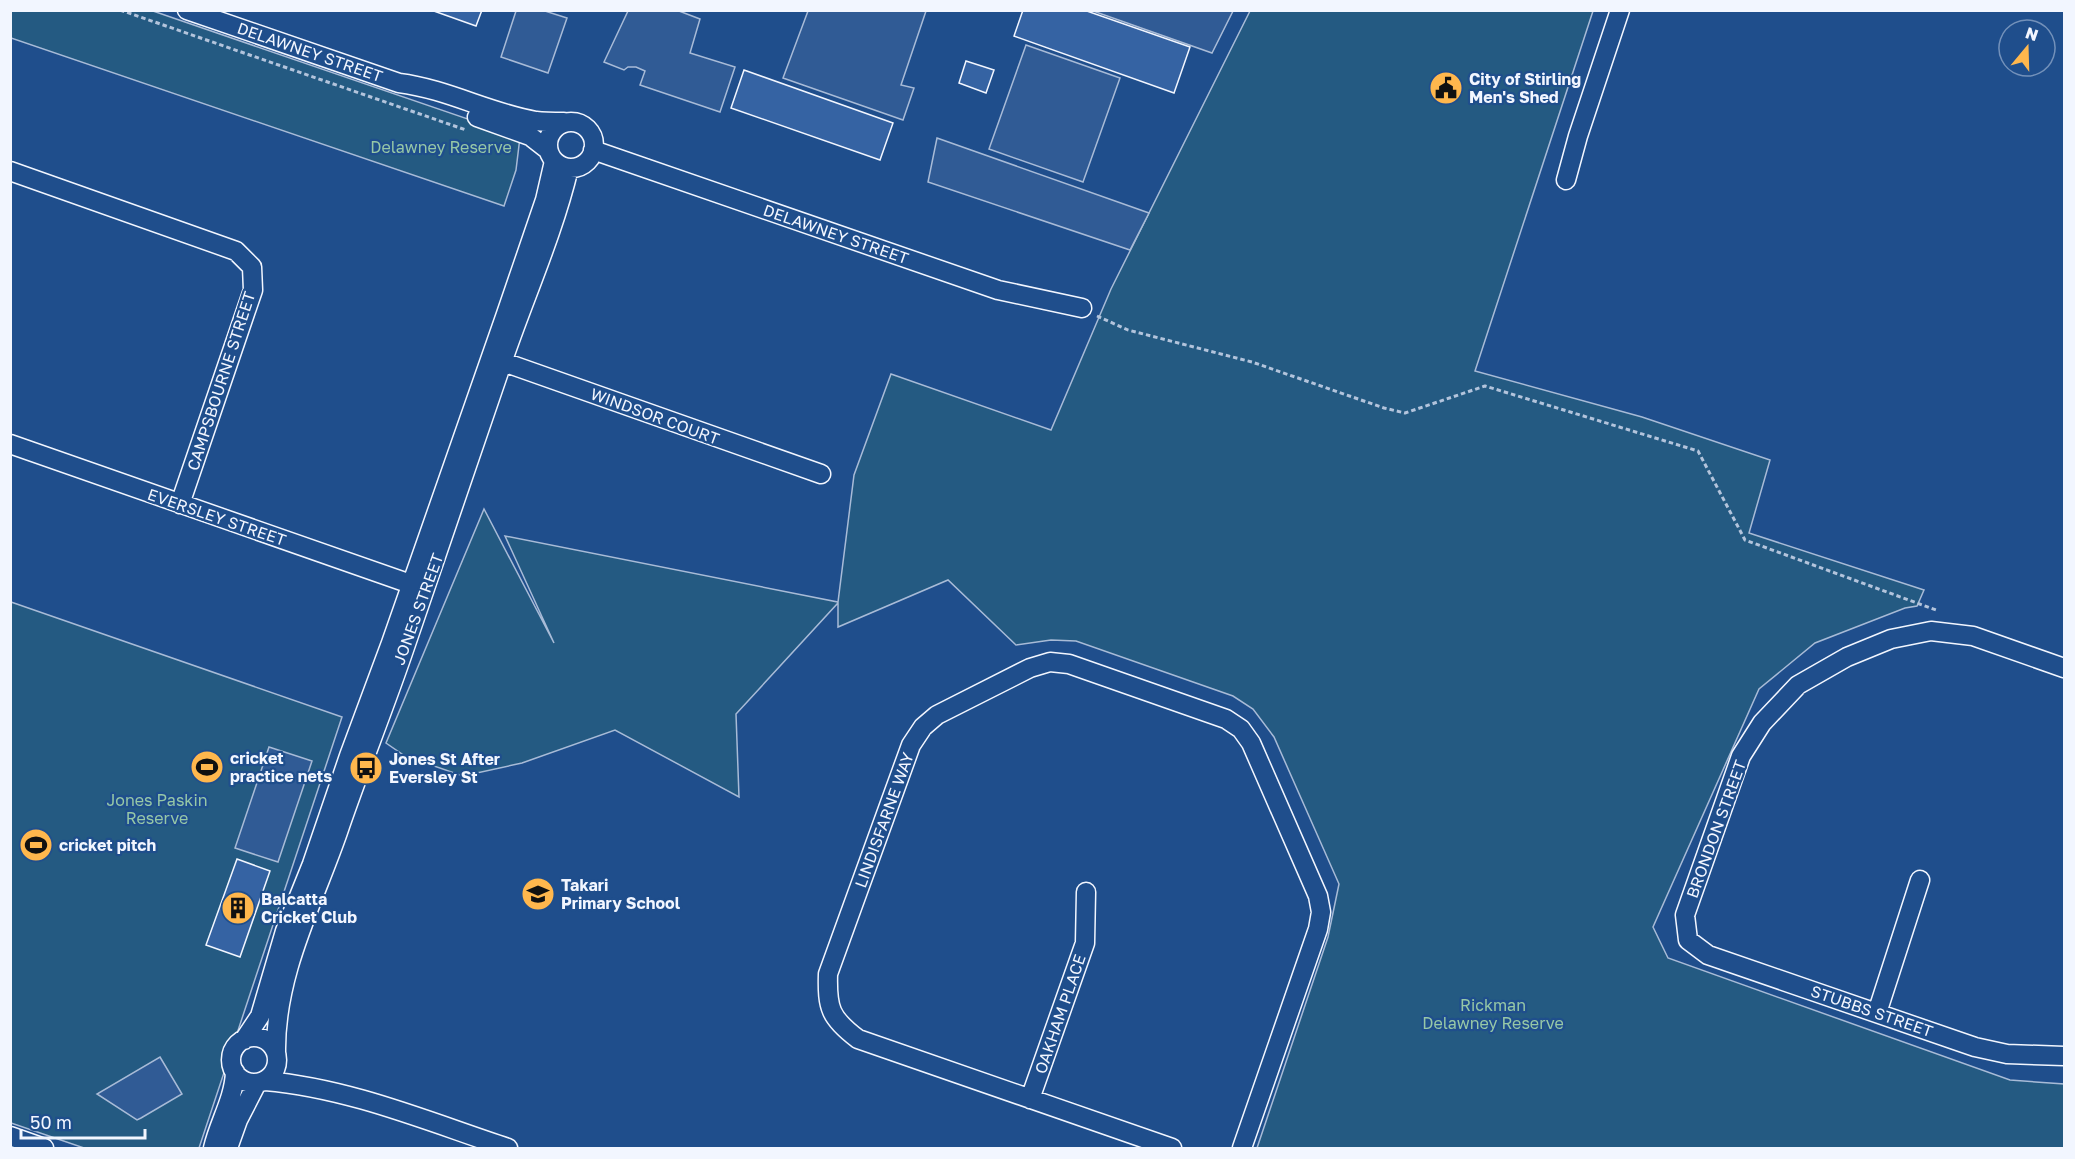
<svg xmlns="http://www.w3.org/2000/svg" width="2075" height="1159" font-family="'Golos Text',sans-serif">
<rect width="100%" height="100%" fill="#1f4e8c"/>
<path fill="#245a82" stroke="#a8bbd7" stroke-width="1.5" d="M11,11H153L520,137L516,170L504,206L11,38Z
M1250,11H1593L1475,371L1642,417L1770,460L1749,533L1924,590L1917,606L1905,608L1815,643L1759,689L1653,927L1668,958L2010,1080L2064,1084V1148H1257L1328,937L1339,884L1274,737L1253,709L1233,696L1076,641L1051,640L1016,645L948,580L838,627V603L736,714L739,797L615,730L522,763L463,776L405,756L386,743L484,509L554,643L505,536L838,602L854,475L891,374L1051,430L1111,289Z
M11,602L342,717L199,1148H84L11,1123Z"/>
<path fill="#305b95" stroke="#a8bbd7" stroke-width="1.5" d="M516,11H545L567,18L548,73L501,57Z
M679,11L700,19L690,53L735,67L720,112L640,85L645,71L636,67H628L624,70L604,62L628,11Z
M808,11H926L901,85L914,88L903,120L783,78Z
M1093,11L1233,10V11L1212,53Z
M1026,45L1120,78L1083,182L989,149Z
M937,138L1149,213L1130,250L928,182Z
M269,747L312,761L278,862L235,848Z
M160,1057L182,1094L141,1118L137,1120L97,1094Z"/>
<path fill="#3563a3" stroke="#f2f6ff" stroke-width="1.5" d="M431,10H482L476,26Z
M1023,10H1084L1190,47L1174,93L1014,36Z
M966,61L994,70L986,93L959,83Z
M744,70L893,123L880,160L731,108Z
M237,859L270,871L240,957L206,945Z"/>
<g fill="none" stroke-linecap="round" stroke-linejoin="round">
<g stroke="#f2f6ff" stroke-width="21">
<path id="minor" d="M187,10L399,83C447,89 489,113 536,121C545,122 555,122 564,122
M477,117L530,136L548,150
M548 145a23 23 0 1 1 46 0a23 23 0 1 1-46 0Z
M593,150L998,290L1082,308
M10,171L236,251L252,267L253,290L180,504
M1566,180L1578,136L1620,10
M492,358L821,474
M10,444L422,588
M2064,668L1973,636L1931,631L1891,639L1847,657L1798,685L1762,723L1741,756L1685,915L1688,940L1708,955L1975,1047L2007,1054L2064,1056
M1877,1013L1920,880
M231 1060a23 23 0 1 1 46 0a23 23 0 1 1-46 0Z
M244,1040L260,1016L285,931L312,864L349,756L391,643L506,314L545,200L554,161
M276,1052C275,974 313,904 338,832C359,770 384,709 405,647C438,552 469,457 502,363C524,298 553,235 569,168
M265,1081C349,1088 429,1122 508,1148
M1030,1099L1085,943L1086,892
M10,1136L44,1148
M213,1148C219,1122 234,1099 235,1072
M228,1148L238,1120L257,1083
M1172,1148L858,1039C830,1018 827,1008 828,974L911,745L923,727L937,715L1030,668L1050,662L1069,664L1226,719L1241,729L1251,743L1318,896L1321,912L1318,929L1242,1148"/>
</g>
<path stroke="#b3c4dc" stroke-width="3" stroke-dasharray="4.5 3" stroke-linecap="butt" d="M120,10L466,130
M1097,316L1128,330L1252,362L1384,408L1405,413L1485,386L1698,451L1745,540L1936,610"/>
<use href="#minor" stroke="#1f4e8c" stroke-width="18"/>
</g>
<defs>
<g id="civic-disc" transform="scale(1.725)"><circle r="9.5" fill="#ffb74d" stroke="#1f4e8c"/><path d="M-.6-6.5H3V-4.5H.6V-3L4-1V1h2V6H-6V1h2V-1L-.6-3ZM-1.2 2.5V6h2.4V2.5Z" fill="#111"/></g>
<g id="stadium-disc" transform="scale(1.725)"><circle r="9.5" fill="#ffb74d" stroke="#1f4e8c"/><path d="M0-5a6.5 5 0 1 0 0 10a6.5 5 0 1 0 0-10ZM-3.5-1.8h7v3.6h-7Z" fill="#111"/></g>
<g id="bus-disc" transform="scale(1.725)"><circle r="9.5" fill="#ffb74d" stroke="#1f4e8c"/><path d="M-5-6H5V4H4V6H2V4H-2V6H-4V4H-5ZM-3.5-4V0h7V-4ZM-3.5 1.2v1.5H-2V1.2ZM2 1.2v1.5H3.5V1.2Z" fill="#111"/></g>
<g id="school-disc" transform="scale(1.725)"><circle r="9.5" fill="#ffb74d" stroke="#1f4e8c"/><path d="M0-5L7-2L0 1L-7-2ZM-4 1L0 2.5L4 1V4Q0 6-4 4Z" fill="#111"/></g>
<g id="building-disc" transform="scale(1.725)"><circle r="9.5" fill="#ffb74d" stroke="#1f4e8c"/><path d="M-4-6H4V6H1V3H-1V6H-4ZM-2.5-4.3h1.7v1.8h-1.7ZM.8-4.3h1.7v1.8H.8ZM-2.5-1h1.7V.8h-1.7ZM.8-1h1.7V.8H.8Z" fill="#111"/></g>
</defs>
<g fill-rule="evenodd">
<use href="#civic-disc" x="1446" y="88"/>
<use href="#stadium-disc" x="207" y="767"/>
<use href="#bus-disc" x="366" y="768"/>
<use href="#stadium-disc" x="36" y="845"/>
<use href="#school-disc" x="538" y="894"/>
<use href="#building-disc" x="238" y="908"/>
</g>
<g text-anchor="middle" stroke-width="4.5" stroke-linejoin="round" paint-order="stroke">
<g font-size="16" fill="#f2f6ff" stroke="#1f4e8c">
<text transform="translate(310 52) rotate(19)" y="6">DELAWNEY STREET</text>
<text transform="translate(836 234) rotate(19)" y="6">DELAWNEY STREET</text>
<text transform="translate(221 381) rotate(-72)" y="6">CAMPSBOURNE STREET</text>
<text transform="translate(655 416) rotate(20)" y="6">WINDSOR COURT</text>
<text transform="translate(217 517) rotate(19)" y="6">EVERSLEY STREET</text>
<text transform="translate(418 609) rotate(-70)" y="6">JONES STREET</text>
<text transform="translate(884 820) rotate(-70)" y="6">LINDISFARNE WAY</text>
<text transform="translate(1716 829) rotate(-70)" y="6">BRONDON STREET</text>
<text transform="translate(1872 1011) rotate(19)" y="6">STUBBS STREET</text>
<text transform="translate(1060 1014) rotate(-71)" y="6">OAKHAM PLACE</text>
</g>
<g font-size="16" font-weight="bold" fill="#f2f6ff" stroke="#1f4e8c" text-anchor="start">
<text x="1469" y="85">City of Stirling<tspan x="1469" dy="18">Men's Shed</tspan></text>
<text x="230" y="764">cricket<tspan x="230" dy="18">practice nets</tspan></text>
<text x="389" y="765">Jones St After<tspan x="389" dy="18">Eversley St</tspan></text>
<text x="59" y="851">cricket pitch</text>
<text x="561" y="891">Takari<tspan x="561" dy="18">Primary School</tspan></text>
<text x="261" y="905">Balcatta<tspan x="261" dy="18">Cricket Club</tspan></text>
</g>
<g font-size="16" fill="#97c8a6" stroke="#1f4e8c">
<text x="441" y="153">Delawney Reserve</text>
<text x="157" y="806">Jones Paskin<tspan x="157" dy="18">Reserve</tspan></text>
<text x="1493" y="1011">Rickman<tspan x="1493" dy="18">Delawney Reserve</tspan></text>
</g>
</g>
<rect width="2075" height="1159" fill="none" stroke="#f2f6ff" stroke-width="24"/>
<g transform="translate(2027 48) rotate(19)"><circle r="28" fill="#1f4e8c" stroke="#7391ba" stroke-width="1.5"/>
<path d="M0-4.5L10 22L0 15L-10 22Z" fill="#ffb74d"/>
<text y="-9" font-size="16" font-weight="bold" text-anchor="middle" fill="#f2f6ff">N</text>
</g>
<path d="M21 1129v9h124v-9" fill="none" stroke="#f2f6ff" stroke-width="3"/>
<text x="30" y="1129" font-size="18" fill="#f2f6ff" stroke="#1f4e8c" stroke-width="4.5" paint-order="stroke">50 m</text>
</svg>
